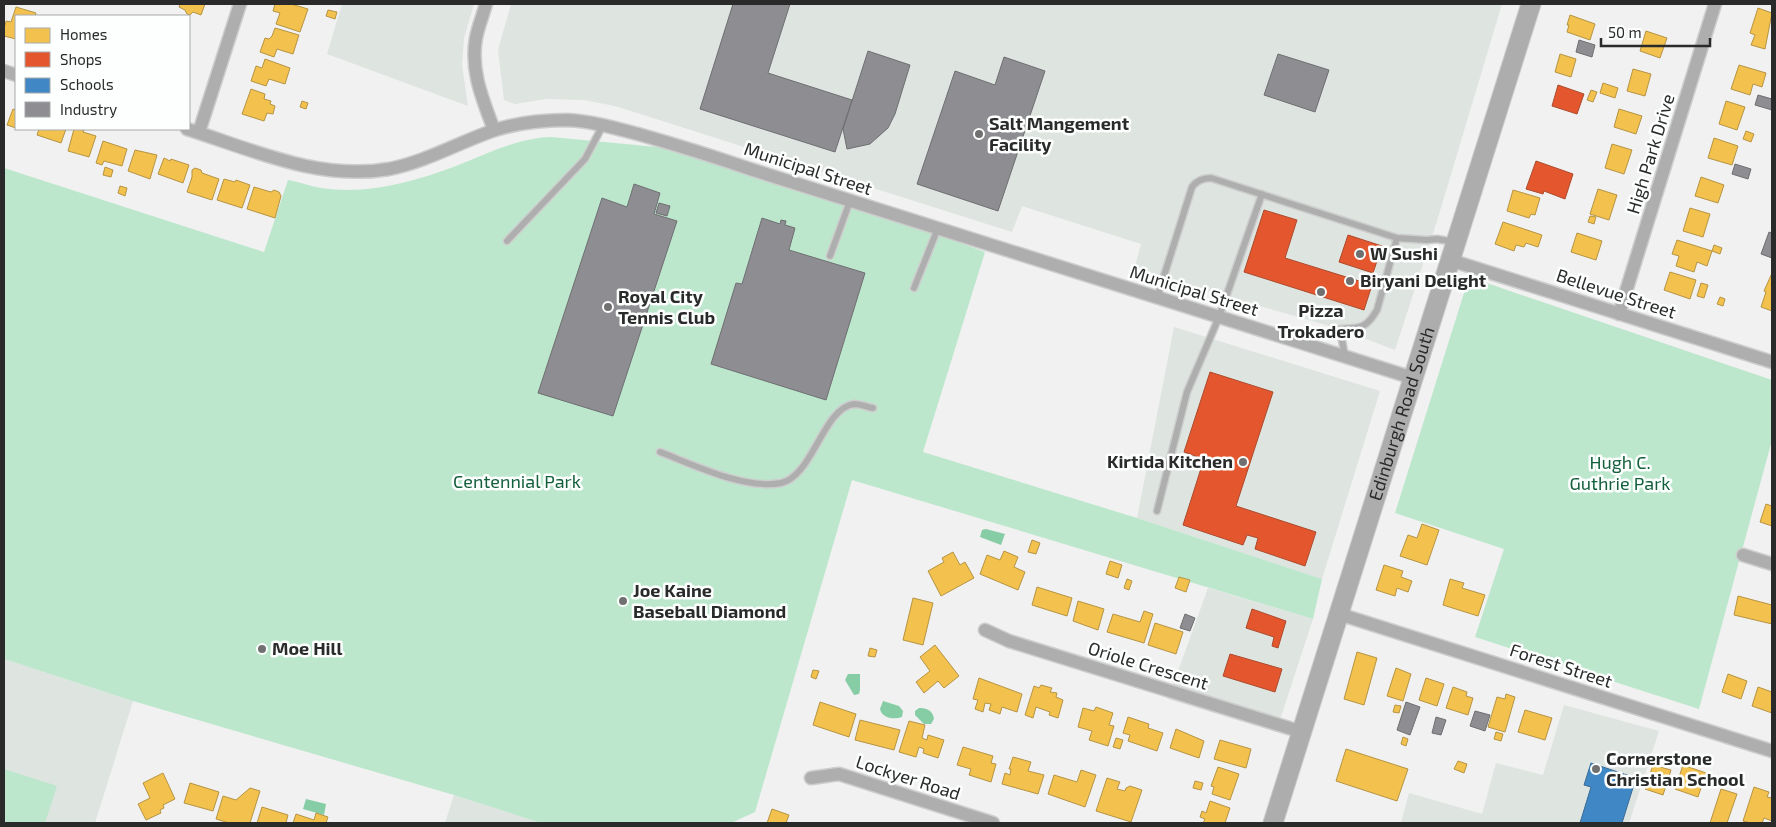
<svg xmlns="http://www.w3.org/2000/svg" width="1776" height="827" font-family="'Exo 2',sans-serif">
<rect width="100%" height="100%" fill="#f0f1f0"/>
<path fill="#dee4e0" d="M342,4H474L464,38L462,65L468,106L327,54Z
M511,4H1502L1437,221L1395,350L1340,329L1134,270L1141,244L1022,206L1012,232L615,106L584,100L546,99L515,104L504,100L498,50Z
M1174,327L1380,391L1322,579L1137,518Z
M1208,588L1313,619L1276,732L1168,699Z
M4,659L133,701L95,823H4Z
M1564,705L1659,731L1629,823H1401L1409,793L1482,814L1496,763L1543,775Z
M454,795L541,823H445Z"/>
<path fill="#bde7cd" d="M551,137L721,153L985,252L923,452L1137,518L1322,579L1313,619L852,480L755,812L731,823H541L454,795L133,701L4,659V168L264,252L288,180C299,182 310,186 321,188C368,195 413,182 456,166C487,154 517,138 551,137Z
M1469,277L1772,380V440L1699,709L1475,637L1504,549L1395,513Z
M4,769L57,786L45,823H4Z"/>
<path fill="#86cda6" d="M986,529L1005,534L1001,545L980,537L982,530Z
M848,674H860V690L859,694L854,695L845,680Z
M883,701L899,706L903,711L902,717C893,720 882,718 880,709Z
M919,708C926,708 933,710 934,719L931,724H924L915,715V711Z
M306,799L326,804L324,815L303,809Z"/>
<path fill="#f2c14e" stroke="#b69443" d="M180,4H205L201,15L193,12L190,15L187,14L185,10L179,7Z
M275,4H291L308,9L300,32L276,24L280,13L273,11Z
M16,7L36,13L35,16H16V39L4,36V28L6,21L11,22Z
M1758,8L1772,13L1765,49L1751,45L1755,35L1750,33Z
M328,10L337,12L335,19L326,16Z
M1570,15L1595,24L1590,40L1567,32L1569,25H1567Z
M275,28L299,35L293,54L277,49L274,57L260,52L265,38L269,39L272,36Z
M1646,31L1667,38L1660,58L1640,51Z
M1560,54L1576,59L1571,77L1555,72Z
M265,59L290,68L285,84L269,79L266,86L251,81L256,66L262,68Z
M1739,65L1766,73L1762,87L1753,84L1750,95L1731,89Z
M1633,69L1651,74L1645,96L1627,91Z
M1603,83L1618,88L1615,98L1600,93Z
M251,89L265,94L264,99L271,101L270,104L275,106L273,114L267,113L264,121L242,114Z
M1591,90L1597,92L1593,102L1587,100Z
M302,101L308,103L306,109L300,107Z
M1726,101L1745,107L1737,130L1719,124Z
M13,109L16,110V128L7,125Z
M1619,109L1642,116L1636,134L1614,127Z
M39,129H66L61,143L37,135Z
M74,129L84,130L83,132L96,136L89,157L68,151Z
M1746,131L1754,134L1751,142L1743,139Z
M1714,138L1738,146L1732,165L1708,158Z
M103,141L127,149L122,166L104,161L102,165L96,163Z
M1612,144L1632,150L1624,174L1605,168Z
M135,150L157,155L150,179L128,171Z
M164,158L170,161L171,159L189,165L183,183L158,174Z
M105,167L113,170L111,177L103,175Z
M195,168L201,170L202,173L219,179L212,200L187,192L192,177V170Z
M1701,177L1724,185L1718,203L1695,196Z
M224,179L235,182L236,180L250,185L242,208L217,200Z
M120,186L127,188L125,196L118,193Z
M254,187L271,192L274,190L279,192L281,196L275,218L247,209Z
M1598,189L1617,195L1609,220L1590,214Z
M1513,190L1540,198L1535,215L1531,214L1529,218L1507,211Z
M1690,208L1710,214L1703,237L1683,231Z
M1590,216L1596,217L1594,224L1588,222Z
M1503,222L1542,235L1538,247L1526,243L1524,247L1516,245L1514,251L1495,244Z
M1577,233L1602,241L1596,260L1571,252Z
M1677,240L1712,251L1707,266L1697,262L1694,272L1676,266L1679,256L1672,254Z
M1714,245L1722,248L1720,254L1712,251Z
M1670,272L1696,280L1690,299L1664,290Z
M1772,273V311L1761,307L1766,292L1764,291Z
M1701,283L1708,285L1704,298L1697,296Z
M1720,297L1725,299L1723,306L1717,304Z
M1766,504L1772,506V526L1760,522Z
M1422,524L1439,530L1427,565L1400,556L1408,535L1417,538Z
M1032,540L1040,543L1036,554L1028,552Z
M1004,551L1018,557L1014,567L1025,572L1018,590L980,574L987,555L1000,560Z
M953,552L960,565L965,562L974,578L941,596L928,571L944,562L942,558Z
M1110,561L1122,565L1118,578L1106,574Z
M1384,565L1403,571L1401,577L1412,581L1408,592L1397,588L1395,596L1376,590Z
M1179,577L1190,580L1186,592L1175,588Z
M1127,579L1132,581L1129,590L1124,588Z
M1450,579L1464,583L1462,588L1485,595L1478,616L1443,605Z
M1037,587L1072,598L1067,616L1032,605Z
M1738,596L1772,605V624L1734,615Z
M913,598L933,603L923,645L903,640Z
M1078,601L1104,609L1098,630L1073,621Z
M1144,611L1153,614L1144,643L1107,632L1113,614L1140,622Z
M1155,623L1183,632L1176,654L1148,645Z
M935,645L959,676L944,688L938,681L924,693L916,682L930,671L920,657Z
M870,648L877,650L875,657L868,656Z
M1357,652L1377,658L1364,705L1344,699Z
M1396,668L1411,674L1403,701L1387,696Z
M813,670L819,671L816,679L811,677Z
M1728,674L1747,681L1741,699L1722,692Z
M979,678L1022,694L1017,712L1002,707L1000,714L989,710L991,704L985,703L983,712L975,709L978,700L973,699Z
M1426,678L1444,684L1437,706L1419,700Z
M1041,685L1052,688L1050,692L1057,693L1056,697L1063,700L1058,718L1049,715L1050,712L1036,707L1033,718L1025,715L1034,686L1039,688Z
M1453,687L1467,692L1466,696L1473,698L1468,715L1446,708Z
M1758,687L1772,692V713L1752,706Z
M1506,694L1515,697L1505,732L1488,727L1497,697L1505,699Z
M820,702L856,714L849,737L813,725Z
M1395,705L1401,706L1399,713L1393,712Z
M1096,707L1113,713L1109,725L1114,726L1108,746L1089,740L1092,731L1078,727L1083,708L1094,711Z
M1525,710L1552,718L1545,740L1518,732Z
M1128,717L1149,724L1148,728L1163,733L1157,751L1128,741L1130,735L1123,733Z
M860,720L900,730L894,750L855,740Z
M909,721L925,725L922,738L927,740L928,735L944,740L938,758L923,753L924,749L919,747L916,757L899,752Z
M1176,729L1204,741L1199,758L1170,748Z
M1496,732L1503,734L1501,741L1494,739Z
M1403,737L1408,739L1406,746L1401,744Z
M1116,738L1123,740L1120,749L1113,747Z
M1220,740L1251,749L1246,768L1214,759Z
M963,747L993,756L991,763L996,764L991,782L969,775L971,769L957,765Z
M1346,749L1408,769L1397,801L1336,781Z
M1013,757L1031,762L1028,771L1044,775L1038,794L1002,784L1005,773L1010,775L1011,769H1009Z
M1458,761L1467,764L1464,773L1454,769Z
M1653,765L1671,770L1663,795L1645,789Z
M1683,765L1706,773L1698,797L1675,789Z
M1218,767L1239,774L1230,800L1212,794L1214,787L1211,786Z
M1081,770L1096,775L1085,807L1048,794L1054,775L1077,782Z
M163,773L175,799L163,805L164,808L160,810L161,813L146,820L138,804L150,798L143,783Z
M1107,778L1120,782L1117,789L1125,791L1126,788L1130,786L1142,790L1131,822L1096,811Z
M1195,781L1203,783L1201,790L1193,788Z
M190,783L219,792L213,811L184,803Z
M1754,787L1769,792L1767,797L1772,798V821L1764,818L1762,823H1751L1743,821Z
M250,788L260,791L250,823H229L216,819L223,796L236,800Z
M1721,789L1737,794L1727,823H1710Z
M1210,801L1230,808L1225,823H1203L1205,819L1200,817L1202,811L1206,813Z
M262,807L288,815L286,823H257Z
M772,809L789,815L786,823H767Z
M316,813L328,817L326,823H293L296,814L314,820Z"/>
<path fill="#e4572e" stroke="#ac4a2c" d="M1558,85L1584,94L1577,114L1552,106Z
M1536,161L1573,174L1565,199L1544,191L1543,194L1526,189Z
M1264,210L1297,220L1285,258L1372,285L1364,310L1244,272Z
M1348,235L1382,246L1373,273L1339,262Z
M1210,372L1273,392L1236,506L1316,532L1305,566L1255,549L1258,538L1247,535L1243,545L1183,525L1204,459L1184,452Z
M1252,609L1286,621L1278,648L1272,646L1274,637L1246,628Z
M1230,654L1282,669L1275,692L1223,676Z"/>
<path fill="#3f88c5" stroke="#386c96" d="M1591,763L1636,778L1622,823H1580L1591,787L1584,785Z"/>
<path fill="#8d8d92" stroke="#6f6f72" d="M733,4H790L768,73L852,100L835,152L700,109Z
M1579,40L1595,45L1592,57L1576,52Z
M868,51L910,65L895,114L888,128L870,144L847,149L843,129Z
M1278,54L1329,70L1315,112L1264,95Z
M1004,57L1045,71L998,211L917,184L955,71L995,85Z
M1758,95L1772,99V110L1755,105Z
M1735,164L1751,169L1748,179L1732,174Z
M634,184L660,193L654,214L677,221L613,416L538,393L602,198L627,207Z
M659,203L670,206L667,216L656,213Z
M762,218L780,224L781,220L786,221L785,225L795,228L789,250L865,273L826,400L711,364L736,283L742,284Z
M1769,232L1772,233V258L1761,254Z
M1185,614L1195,618L1190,631L1180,628Z
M1406,702L1420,707L1410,735L1397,730Z
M1475,711L1490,715L1485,731L1470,726Z
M1436,717L1446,720L1441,735L1432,733Z"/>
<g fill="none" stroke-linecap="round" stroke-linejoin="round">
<g stroke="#cccdcc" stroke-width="9">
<path id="lane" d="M507,241L585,159L603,125
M830,256L850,201
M914,288L938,228
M1157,298L1192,187C1197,180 1203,178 1211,178L1397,238L1427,240L1437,239L1454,242
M1345,357L1340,329C1360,328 1366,329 1377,310L1397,238
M660,452C694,465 745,490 781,483C813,476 823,408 854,404C860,404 868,407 873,408
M1157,511L1187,392L1219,317L1262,194"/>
</g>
<g stroke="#cccdcc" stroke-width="15">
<path id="street" d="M486,4C483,15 478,27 476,38C470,71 483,100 494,130
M4,71L16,75
M187,129C253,150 319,181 389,169C425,162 458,143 492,131C516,123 542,120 567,120C591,121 615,128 638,134C677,145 715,157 753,170L1413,378
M199,132L240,4
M1450,260L1772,362
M1619,314L1715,4
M1743,555L1772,564
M1339,614L1772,751
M985,630L1009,641L1302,732
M811,778L839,774L993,823"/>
</g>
<g stroke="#cccdcc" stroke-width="21">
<g id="secondary">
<path id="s1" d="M1273,823L1531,4"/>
</g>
</g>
<use href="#lane" stroke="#aeaeae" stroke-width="6"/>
<use href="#street" stroke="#aeaeae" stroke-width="12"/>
<use href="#secondary" stroke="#adadad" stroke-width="19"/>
</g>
<g fill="#6f706f" stroke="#fdfffe" stroke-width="2">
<circle cx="979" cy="134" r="5"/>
<circle cx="1360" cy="254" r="5"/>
<circle cx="1350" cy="281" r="5"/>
<circle cx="1321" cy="292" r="5"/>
<circle cx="608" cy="307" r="5"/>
<circle cx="1243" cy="462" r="5"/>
<circle cx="623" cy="601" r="5"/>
<circle cx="262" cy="649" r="5"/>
<circle cx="1596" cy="769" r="5"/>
</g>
<g text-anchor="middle" stroke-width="5" stroke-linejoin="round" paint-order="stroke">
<g font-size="18" font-weight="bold" fill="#292a29" stroke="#fdfffe" text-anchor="start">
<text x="989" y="130">Salt Mangement<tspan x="989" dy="21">Facility</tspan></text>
<text x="1370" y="260">W Sushi</text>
<text x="1360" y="287">Biryani Delight</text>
<text x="618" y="303">Royal City<tspan x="618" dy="21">Tennis Club</tspan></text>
<text x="1321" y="317" text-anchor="middle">Pizza<tspan x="1321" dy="21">Trokadero</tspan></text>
<text x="1233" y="468" text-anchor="end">Kirtida Kitchen</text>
<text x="633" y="597">Joe Kaine<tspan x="633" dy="21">Baseball Diamond</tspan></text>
<text x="272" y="655">Moe Hill</text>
<text x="1606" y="765">Cornerstone<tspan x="1606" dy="21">Christian School</tspan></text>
</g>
<g font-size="18" fill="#292a29" stroke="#fdfffe">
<text transform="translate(1651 154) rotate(-73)" y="6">High Park Drive</text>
<text transform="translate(808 169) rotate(18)" y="6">Municipal Street</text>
<text transform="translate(1194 291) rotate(17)" y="6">Municipal Street</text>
<text transform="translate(1616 294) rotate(18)" y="6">Bellevue Street</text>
<text dy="6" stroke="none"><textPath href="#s1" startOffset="429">Edinburgh Road South</textPath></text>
<text transform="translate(1148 666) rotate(17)" y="6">Oriole Crescent</text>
<text transform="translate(1561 666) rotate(18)" y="6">Forest Street</text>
<text transform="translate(908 778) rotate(18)" y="6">Lockyer Road</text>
</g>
<g font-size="18" fill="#135f3b" stroke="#fdfffe">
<text x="1620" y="469">Hugh C.<tspan x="1620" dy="21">Guthrie Park</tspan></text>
<text x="517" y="488">Centennial Park</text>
</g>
</g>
<rect width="1776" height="827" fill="none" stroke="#292a29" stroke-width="10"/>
<rect x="15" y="15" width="175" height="115" fill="#fdfffe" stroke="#a8aaa9"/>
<rect x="25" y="28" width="25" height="15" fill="#f2c14e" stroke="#a8aaa9"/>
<text x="60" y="40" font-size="15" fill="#292a29">Homes</text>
<rect x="25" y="52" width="25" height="15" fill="#e4572e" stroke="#a8aaa9"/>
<text x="60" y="65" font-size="15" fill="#292a29">Shops</text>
<rect x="25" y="78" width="25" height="15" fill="#3f88c5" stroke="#a8aaa9"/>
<text x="60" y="90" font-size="15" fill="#292a29">Schools</text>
<rect x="25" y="102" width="25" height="15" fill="#8d8d92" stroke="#a8aaa9"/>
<text x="60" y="115" font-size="15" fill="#292a29">Industry</text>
<path d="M1601 38v8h109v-8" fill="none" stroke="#292a29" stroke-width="2.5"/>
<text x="1608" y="38" font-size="15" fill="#292a29" stroke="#fdfffe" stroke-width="4" paint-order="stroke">50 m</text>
</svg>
